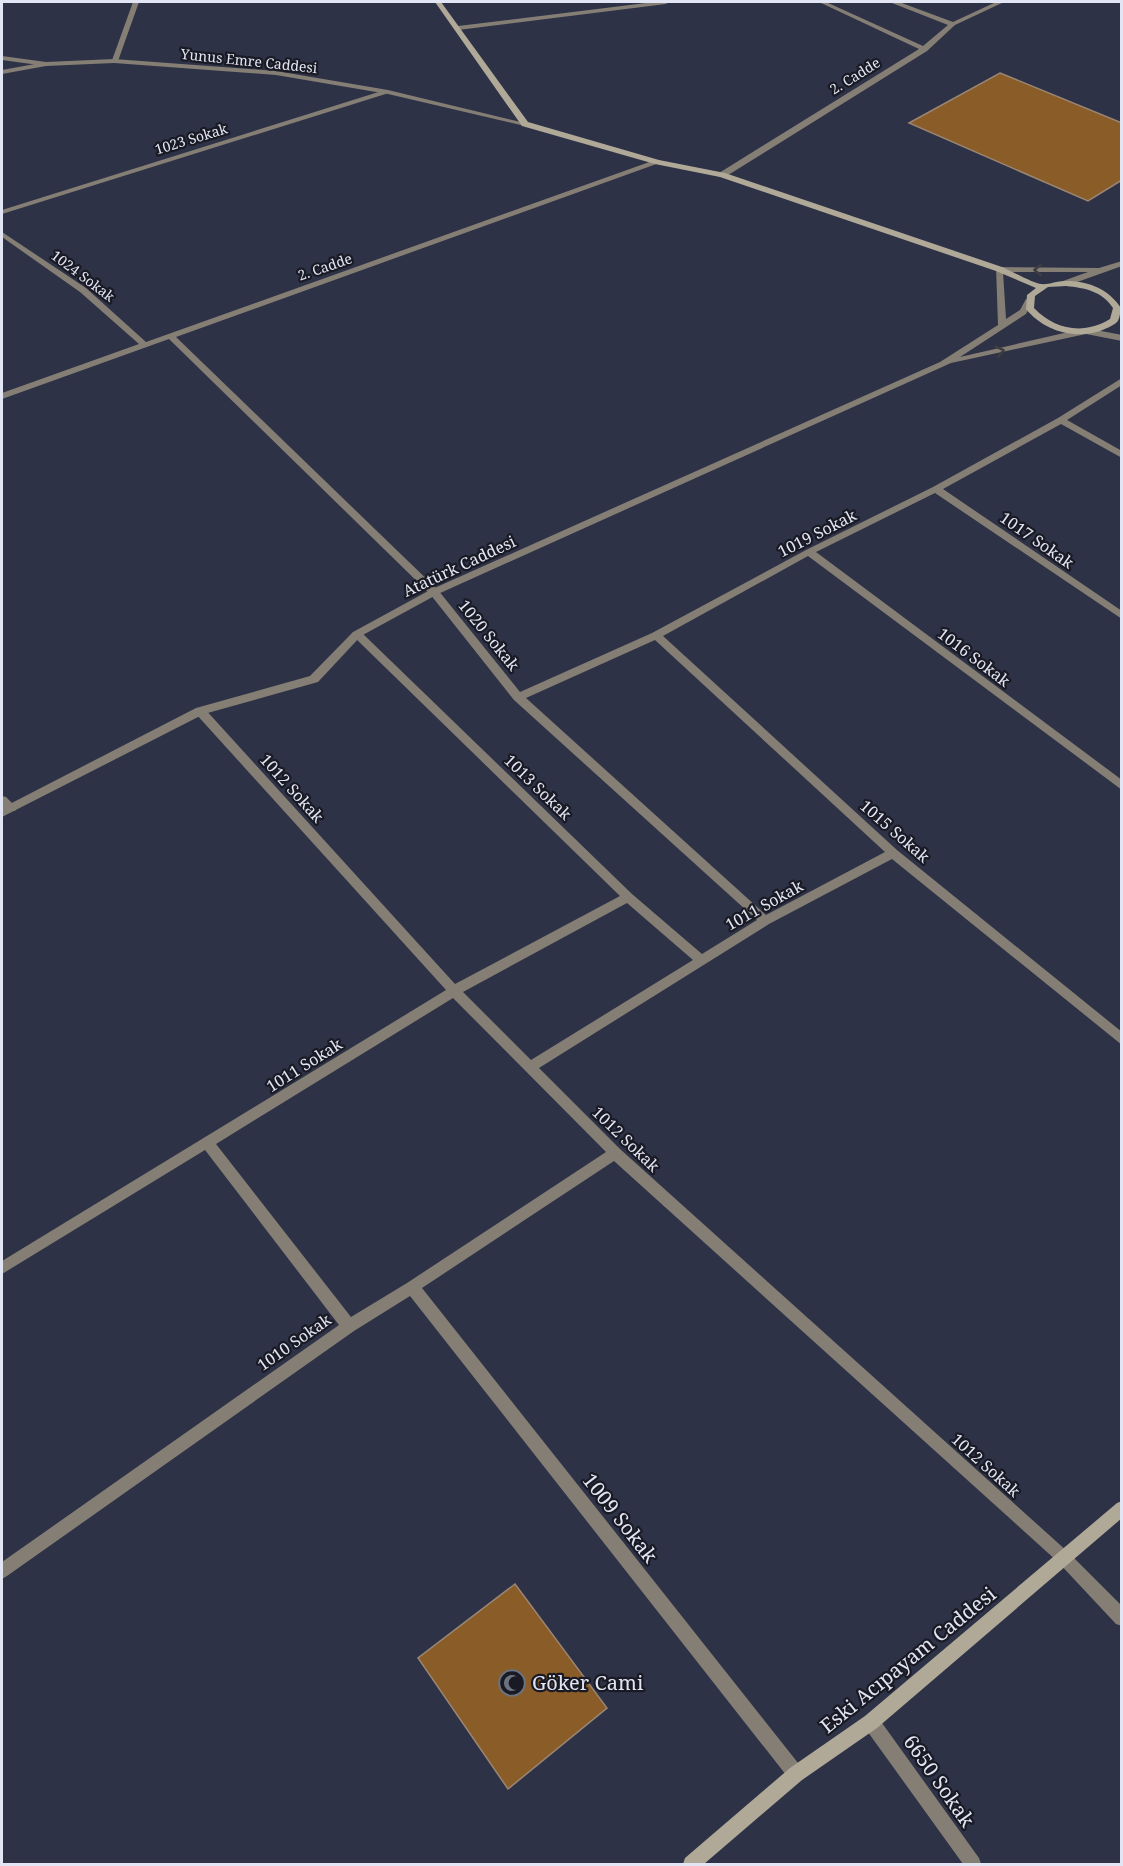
<svg xmlns="http://www.w3.org/2000/svg" width="1123" height="1866" font-family="'Noto Serif',serif">
<rect width="100%" height="100%" fill="#2e3247"/>
<path fill="#8a5c28" stroke="#9a8672" stroke-width="1.5" d="M1000,73L1122,123V180L1088,201L909,123Z
M515,1584L607,1708L508,1789L418,1658Z"/>
<g fill="none" stroke-linecap="round" stroke-linejoin="round">
<path fill="#847e74" fill-rule="evenodd" d="M133,2H139L118,61L111,63Z
M654,2H669L666,4L458,30L455,28L458,26Z
M819,2H826L923,46L948,25L892,3L891,2H899L953,22L996,2H1004L955,25L927,51L725,177H719V173L919,49Z
M2,56L46,62L50,64L46,66L2,60Z
M385,90L392,92L2,214V210Z
M655,160L662,162L176,337L438,590L520,692L652,633L806,550L933,487L1058,418L1122,378V385L1067,420L1122,451V458L1061,424L943,489L1122,611V619L935,493L816,552L1122,780V790L808,556L663,636L897,850L1122,1032V1045L892,859L769,924L539,1068L620,1149L1068,1552L1122,1606V1626L1116,1624L1058,1562L614,1161L422,1288L802,1768L804,1774L802,1780L796,1782L790,1780L410,1296L354,1331L7,1576L2,1579V1562L339,1325L205,1150L2,1274V1261L446,990L196,714L195,711L196,708H204L455,984L620,896L353,636L352,634L353,632H361L632,894L702,954L757,920L514,700L430,594L169,339L2,399V393L139,344L80,292L2,237V232L86,288L146,342ZM655,640L885,852L766,915L526,698ZM627,903L693,960L531,1060L463,992ZM453,998L606,1152L407,1283L351,1317L216,1144Z
M2,796L6,797L17,808L15,811H7L2,806Z
M871,1714L877,1716L979,1858L981,1864H963L865,1728L863,1722L865,1716Z"/>
<path fill="#847e74" fill-rule="evenodd" d="M114,59L276,71L388,90L529,124L525,126L388,94L276,75L114,63L46,66L2,74V70L46,62Z
M1122,261V266L1066,286L1062,283L1063,281L1088,272H1003L1006,319L1020,310L1026,299L1033,301L1026,314L960,357L1086,328L1122,335V341L1086,334L951,363L438,594L361,636L318,682L204,714L2,817V808L196,708L310,676L353,632L430,590L940,362L998,325L996,267L1099,268Z"/>
<path fill="#b1a998" fill-rule="evenodd" d="M435,2H441L528,122L659,160L725,173L1002,267C1009,270 1035,284 1041,284C1048,285 1057,281 1064,281C1087,280 1109,289 1121,308C1120,312 1120,319 1117,322C1113,326 1105,329 1100,331C1073,340 1043,330 1026,309L1027,295L1036,288L996,271L720,177L655,164L522,126ZM1066,286C1085,288 1102,291 1113,308L1110,319C1084,335 1055,330 1034,308L1035,296L1048,287Z
M1122,1501V1518L877,1728L802,1780L704,1864H683L685,1858L790,1768L865,1716L1117,1503Z"/>
</g>
<defs><path id="oneway-chevron" d="M-2-3.5L2.5 0L-2 3.5" fill="none" stroke-width="1.6" stroke-linecap="round" stroke-linejoin="round" transform="scale(1.5)"/></defs>
<g stroke="#3e3d40">
<use href="#oneway-chevron" transform="translate(1038 270) rotate(-180)"/>
<use href="#oneway-chevron" transform="translate(1000 351) rotate(-13)"/>
</g>
<defs>
<g id="mosque-ring" transform="scale(1.35)"><circle r="9.5" fill="#191a24" stroke="#6b7280" stroke-width="1.5"/><path d="M3.5-4.9A6 6 0 1 0 3.5 4.9A5 5 0 1 1 3.5-4.9Z" fill="#6b7280"/></g>
</defs>
<g fill-rule="evenodd">
<use href="#mosque-ring" x="512" y="1683"/>
</g>
<g text-anchor="middle" stroke-width="4.5" stroke-linejoin="round" paint-order="stroke">
<g font-size="14" fill="#e2e5f3" stroke="#191a24">
<text transform="translate(249 61) rotate(6)" y="5">Yunus Emre Caddesi</text>
<text transform="translate(855 76) rotate(-32)" y="5">2. Cadde</text>
<text transform="translate(191 139) rotate(-17)" y="5">1023 Sokak</text>
<text transform="translate(325 267) rotate(-19)" y="5">2. Cadde</text>
<text transform="translate(83 276) rotate(37)" y="5">1024 Sokak</text>
</g>
<g font-size="16" fill="#e2e5f3" stroke="#191a24">
<text transform="translate(817 533) rotate(-27)" y="6">1019 Sokak</text>
<text transform="translate(1037 540) rotate(35)" y="6">1017 Sokak</text>
<text transform="translate(459 566) rotate(-25)" y="6">Atatürk Caddesi</text>
<text transform="translate(489 635) rotate(51)" y="6">1020 Sokak</text>
<text transform="translate(974 657) rotate(37)" y="6">1016 Sokak</text>
<text transform="translate(538 787) rotate(44)" y="6">1013 Sokak</text>
<text transform="translate(292 788) rotate(48)" y="6">1012 Sokak</text>
<text transform="translate(895 831) rotate(41)" y="6">1015 Sokak</text>
<text transform="translate(764 905) rotate(-29)" y="6">1011 Sokak</text>
<text transform="translate(304 1065) rotate(-32)" y="6">1011 Sokak</text>
<text transform="translate(626 1139) rotate(44)" y="6">1012 Sokak</text>
<text transform="translate(294 1342) rotate(-35)" y="6">1010 Sokak</text>
<text transform="translate(986 1465) rotate(42)" y="6">1012 Sokak</text>
</g>
<g font-size="20" fill="#e2e5f3" stroke="#191a24">
<text transform="translate(620 1518) rotate(52)" y="7">1009 Sokak</text>
<text transform="translate(908 1660) rotate(-39)" y="7">Eski Acıpayam Caddesi</text>
<text transform="translate(939 1781) rotate(55)" y="7">6650 Sokak</text>
</g>
<g font-size="20" fill="#e2e5f3" stroke="#191a24" text-anchor="start">
<text x="532" y="1690">Göker Cami</text>
</g>
</g>
<rect width="1123" height="1866" fill="none" stroke="#e2e5f3" stroke-width="6"/>
</svg>
